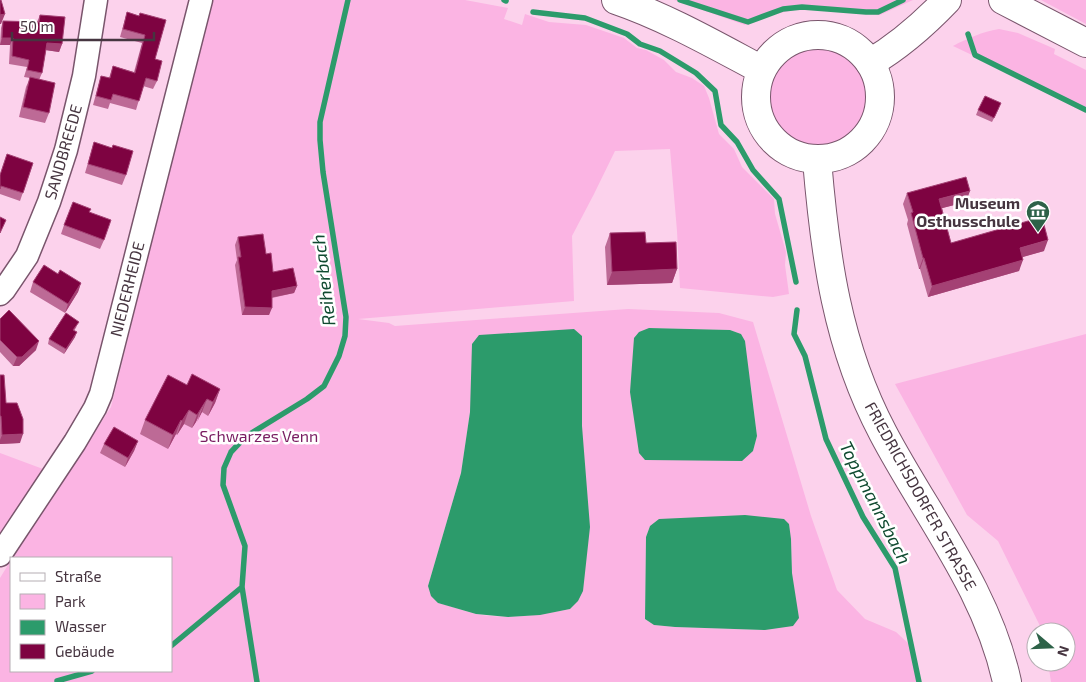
<svg xmlns="http://www.w3.org/2000/svg" width="1086" height="682" font-family="'Exo 2',sans-serif">
<rect width="100%" height="100%" fill="#fcd2ec"/>
<path fill="#fbb4e3" fill-rule="evenodd" d="M212,0H465L508,8L504,19L522,25L525,14L549,22L586,25L624,38L637,48L646,50L664,60L676,72L692,78L704,86L709,98L719,134L734,149L742,167L774,199L775,214L786,252L785,265L789,294L773,297L680,288L677,231L670,149L615,151L594,194L572,236L574,301L358,319L389,323L395,326L628,309L719,313L753,322L811,516L837,590L865,619L896,632L910,645L921,682H0V578L11,560V671H171V558H13L111,407ZM649,328L730,330L741,334L751,387L757,436L753,451ZM582,336V426L570,609C539,615 508,620 476,614C464,611 451,606 438,603L428,586L461,473L470,412ZM650,526L791,539L792,573L765,630L675,627L654,625L645,619L646,537Z
M674,0H913L880,15L804,8L770,15L745,25Z
M1041,0H1086V24Z
M999,29L1018,33L1055,49L1054,54L1086,70V109L953,46C968,38 982,32 999,29Z
M766 98a52 52 0 1 1 104 0a52 52 0 1 1-104 0Z
M1086,334V682H1051L1048,662H1066V632H1043L998,541L967,515L895,384Z
M0,453L43,469L0,535Z"/>
<path fill="#2c9b6b" d="M649,328L730,330L741,334L745,341L757,436L753,451L742,461L645,460L639,453L630,392L634,338L639,332Z
M574,329L582,336V426L590,527L583,591L578,601L570,609L540,615L508,617L476,614L438,603L431,596L428,586L461,473L470,412L472,344L479,335Z
M745,515L784,519L789,524L791,539L792,573L799,618L793,626L765,630L675,627L654,625L645,619L646,537L650,526L659,519Z"/>
<g fill="none" stroke-linecap="round" stroke-linejoin="round">
<path stroke="#2c9b6b" stroke-width="5.5" d="M504,0L506,1
M680,0L748,22L783,9L802,7L866,12H878L903,0
M533,12L585,18L627,34L640,44L660,51L696,73L715,91L721,125L737,142L753,170L779,199L796,282
M968,34L975,55L1086,110
M797,310L794,334L805,356L826,439L863,517L895,568L919,682
M171,646L242,587
M57,681L92,671
M257,682L242,587L245,546L223,485L224,468L231,452L245,437L307,399L324,386L339,356L345,336L346,317L323,172L320,140V122L348,0"/>
<g stroke="#79556c" stroke-width="25">
<path id="minor" d="M0,294L4,290L27,256L49,202L66,150L84,76L96,0
M0,555L75,442L95,408L101,394L201,0"/>
</g>
<g stroke="#79556c" stroke-width="30">
<path id="tertiary" d="M1003,0L1086,43
M870,63C899,46 924,24 947,0"/>
</g>
<g stroke="#79556c" stroke-width="30">
<path id="secondary" d="M616,0C666,17 715,45 762,70
M756 97a62 62 0 1 1 124 0a62 62 0 1 1-124 0Z
M817,160C825,256 837,346 883,433C926,515 987,589 1007,682"/>
</g>
<use href="#minor" stroke="#fff" stroke-width="22"/>
<use href="#tertiary" stroke="#fff" stroke-width="28"/>
<use href="#secondary" stroke="#fff" stroke-width="28"/>
</g>
<path fill="#bd6a96" d="M127,12L139,16L155,59L157,81L153,89L143,86L136,110L110,103L108,109L93,105L101,76L109,78L113,66L134,72L142,43L120,37Z
M40,15L62,44L59,52L46,50L42,73L39,80L49,113L45,123L19,117L26,87L30,78L24,77L27,67L9,64L10,45H0L1,28L3,21L37,22Z
M999,108L992,122L976,115L978,110Z
M94,142L126,175L122,185L85,173Z
M33,163L20,201L0,194V174Z
M907,193L966,202L942,208L951,243L1044,251L1022,257L1019,271L928,297L920,269H919L907,224L908,220L903,204Z
M89,212L104,240L100,249L61,234L64,225Z
M610,233L646,243L677,269L672,283L607,285L605,247Z
M238,237L266,254L273,272L297,286L294,293L272,298L269,315H242L235,265L237,260L235,245Z
M33,282L81,283L78,292L65,313L30,292Z
M0,319L36,350L19,366H13L0,352Z
M77,326L74,331L75,337L64,354L48,344L49,339Z
M0,375L6,403L20,443L0,444Z
M187,385L220,389L215,403L208,416L202,412L192,428L184,424L177,435L176,434L168,449L140,434L145,420Z
M138,441L134,451L125,467L100,453L104,444Z"/>
<path fill="#a44174" d="M5,14L1,24H0V15Z
M2,38H13L10,45H0Z
M47,43L62,44L59,52L45,50Z
M970,191L966,202L935,210L939,199Z
M1048,240L1044,251L1016,259L1020,248Z
M923,258H924L920,269H919Z
M1023,260L1019,271L928,297L932,286Z
M677,269L672,283L607,285L612,272Z
M81,283L78,292L65,313L68,304Z
M297,286L294,293L269,298L272,291Z
M245,307L272,308L269,315H242Z
M77,332L75,337L64,354L66,349Z
M39,341L36,350L19,366H13L17,357Z
M220,389L215,403L208,416L213,402Z
M207,399L202,412L197,422L202,409Z
M201,408L196,422L192,428L197,415Z
M189,410L184,424L177,435L182,421Z
M181,420L176,434L168,449L173,435Z
M23,434L20,443L0,444V440L2,435Z
M138,441L134,451L125,467L128,458Z"/>
<path fill="#7e0341" stroke="#a44174" d="M0,0H1L5,14L0,15Z
M127,12L139,16L140,13L166,20L155,59L162,61L157,81L146,78L139,101L113,94L111,100L96,96L101,76L110,78L113,66L135,73L145,35L123,29Z
M40,15L65,17L62,44L47,43L42,73L27,70L29,60L12,56L13,38H2L3,21L39,22Z
M30,77L55,83L49,113L23,107Z
M985,96L1001,103L994,118L978,110Z
M94,142L112,148L113,145L133,151L126,175L88,164Z
M7,154L33,163L23,193L1,186L0,189V175Z
M966,177L970,191L939,199L951,243L1042,217L1048,240L1020,248L1023,260L932,286L924,258H923L911,213L913,212L907,193Z
M73,202L91,209L89,212L111,220L104,240L64,225Z
M0,217L6,220L0,233Z
M645,232L646,243L676,242L677,269L612,272L610,233Z
M263,234L266,254L271,253L273,272L293,268L297,286L272,291V308L245,307L238,257H241L238,237Z
M44,265L58,274L60,270L81,283L68,304L33,282Z
M9,310L39,341L22,357H17L0,340V319Z
M66,313L79,322L73,330L77,332L66,349L49,339Z
M192,374L220,389L213,402L207,399L197,415L189,410L182,421L181,420L173,435L145,420L168,375L187,385Z
M0,375H4L6,403H17L23,419V434L2,435L1,416H0Z
M114,427L138,441L128,458L104,444Z"/>
<defs>
<g id="museum-pin" transform="scale(1.25)"><path d="M0 17L-7.5 6A9.5 9.5 0 1 1 7.5 6Z" fill="#2d6248" stroke="#fff"/><path d="M0-6L6-3V-2H-6V-3ZM-5-1h2V3h-2ZM-1-1h2V3h-2ZM3-1h2V3H3ZM-6 4H6V6H-6Z" fill="#fff"/></g>
</defs>
<g fill-rule="evenodd">
<use href="#museum-pin" x="1038" y="212"/>
</g>
<g text-anchor="middle" stroke-width="5" stroke-linejoin="round" paint-order="stroke">
<g font-size="16" fill="#463540" stroke="#fff">
<text transform="translate(63 152) rotate(-74)" y="6">SANDBREEDE</text>
<text transform="translate(127 289) rotate(-76)" y="6">NIEDERHEIDE</text>
<text transform="translate(921 496) rotate(61)" y="6">FRIEDRICHSDORFER STRASSE</text>
</g>
<g font-size="16" font-weight="bold" fill="#463540" stroke="#fff" text-anchor="end">
<text x="1020" y="209">Museum<tspan x="1020" dy="18">Osthusschule</tspan></text>
</g>
<g font-size="16" fill="#791c61" stroke="#fff">
<text x="259" y="442">Schwarzes Venn</text>
</g>
<g font-size="18" font-style="italic" fill="#0f4a30" stroke="#fff">
<text transform="translate(324 280) rotate(-97)" y="6">Reiherbach</text>
<text transform="translate(875 503) rotate(63)" y="6">Toppmannsbach</text>
</g>
</g>
<rect x="10" y="557" width="162" height="115" fill="#ffffff" stroke="#b5aeb3"/>
<rect x="20" y="573" width="25" height="8" fill="#ffffff" stroke="#b5aeb3"/>
<text x="55" y="582" font-size="15" fill="#463540">Straße</text>
<rect x="20" y="594" width="25" height="15" fill="#fbb4e3" stroke="#b5aeb3"/>
<text x="55" y="607" font-size="15" fill="#463540">Park</text>
<rect x="20" y="620" width="25" height="15" fill="#2c9b6b" stroke="#b5aeb3"/>
<text x="55" y="632" font-size="15" fill="#463540">Wasser</text>
<rect x="20" y="644" width="25" height="15" fill="#7e0341" stroke="#b5aeb3"/>
<text x="55" y="657" font-size="15" fill="#463540">Gebäude</text>
<g transform="translate(1051 647) rotate(109)"><circle r="24" fill="#ffffff" stroke="#b5aeb3"/>
<path d="M0-4L9 19L0 12L-9 19Z" fill="#2d6248"/>
<text y="-8" font-size="14" font-weight="bold" text-anchor="middle" fill="#463540">N</text>
</g>
<path d="M12 32v8h142v-8" fill="none" stroke="#463540" stroke-width="2.5"/>
<text x="20" y="32" font-size="15" fill="#463540" stroke="#ffffff" stroke-width="4" paint-order="stroke">50 m</text>
</svg>
